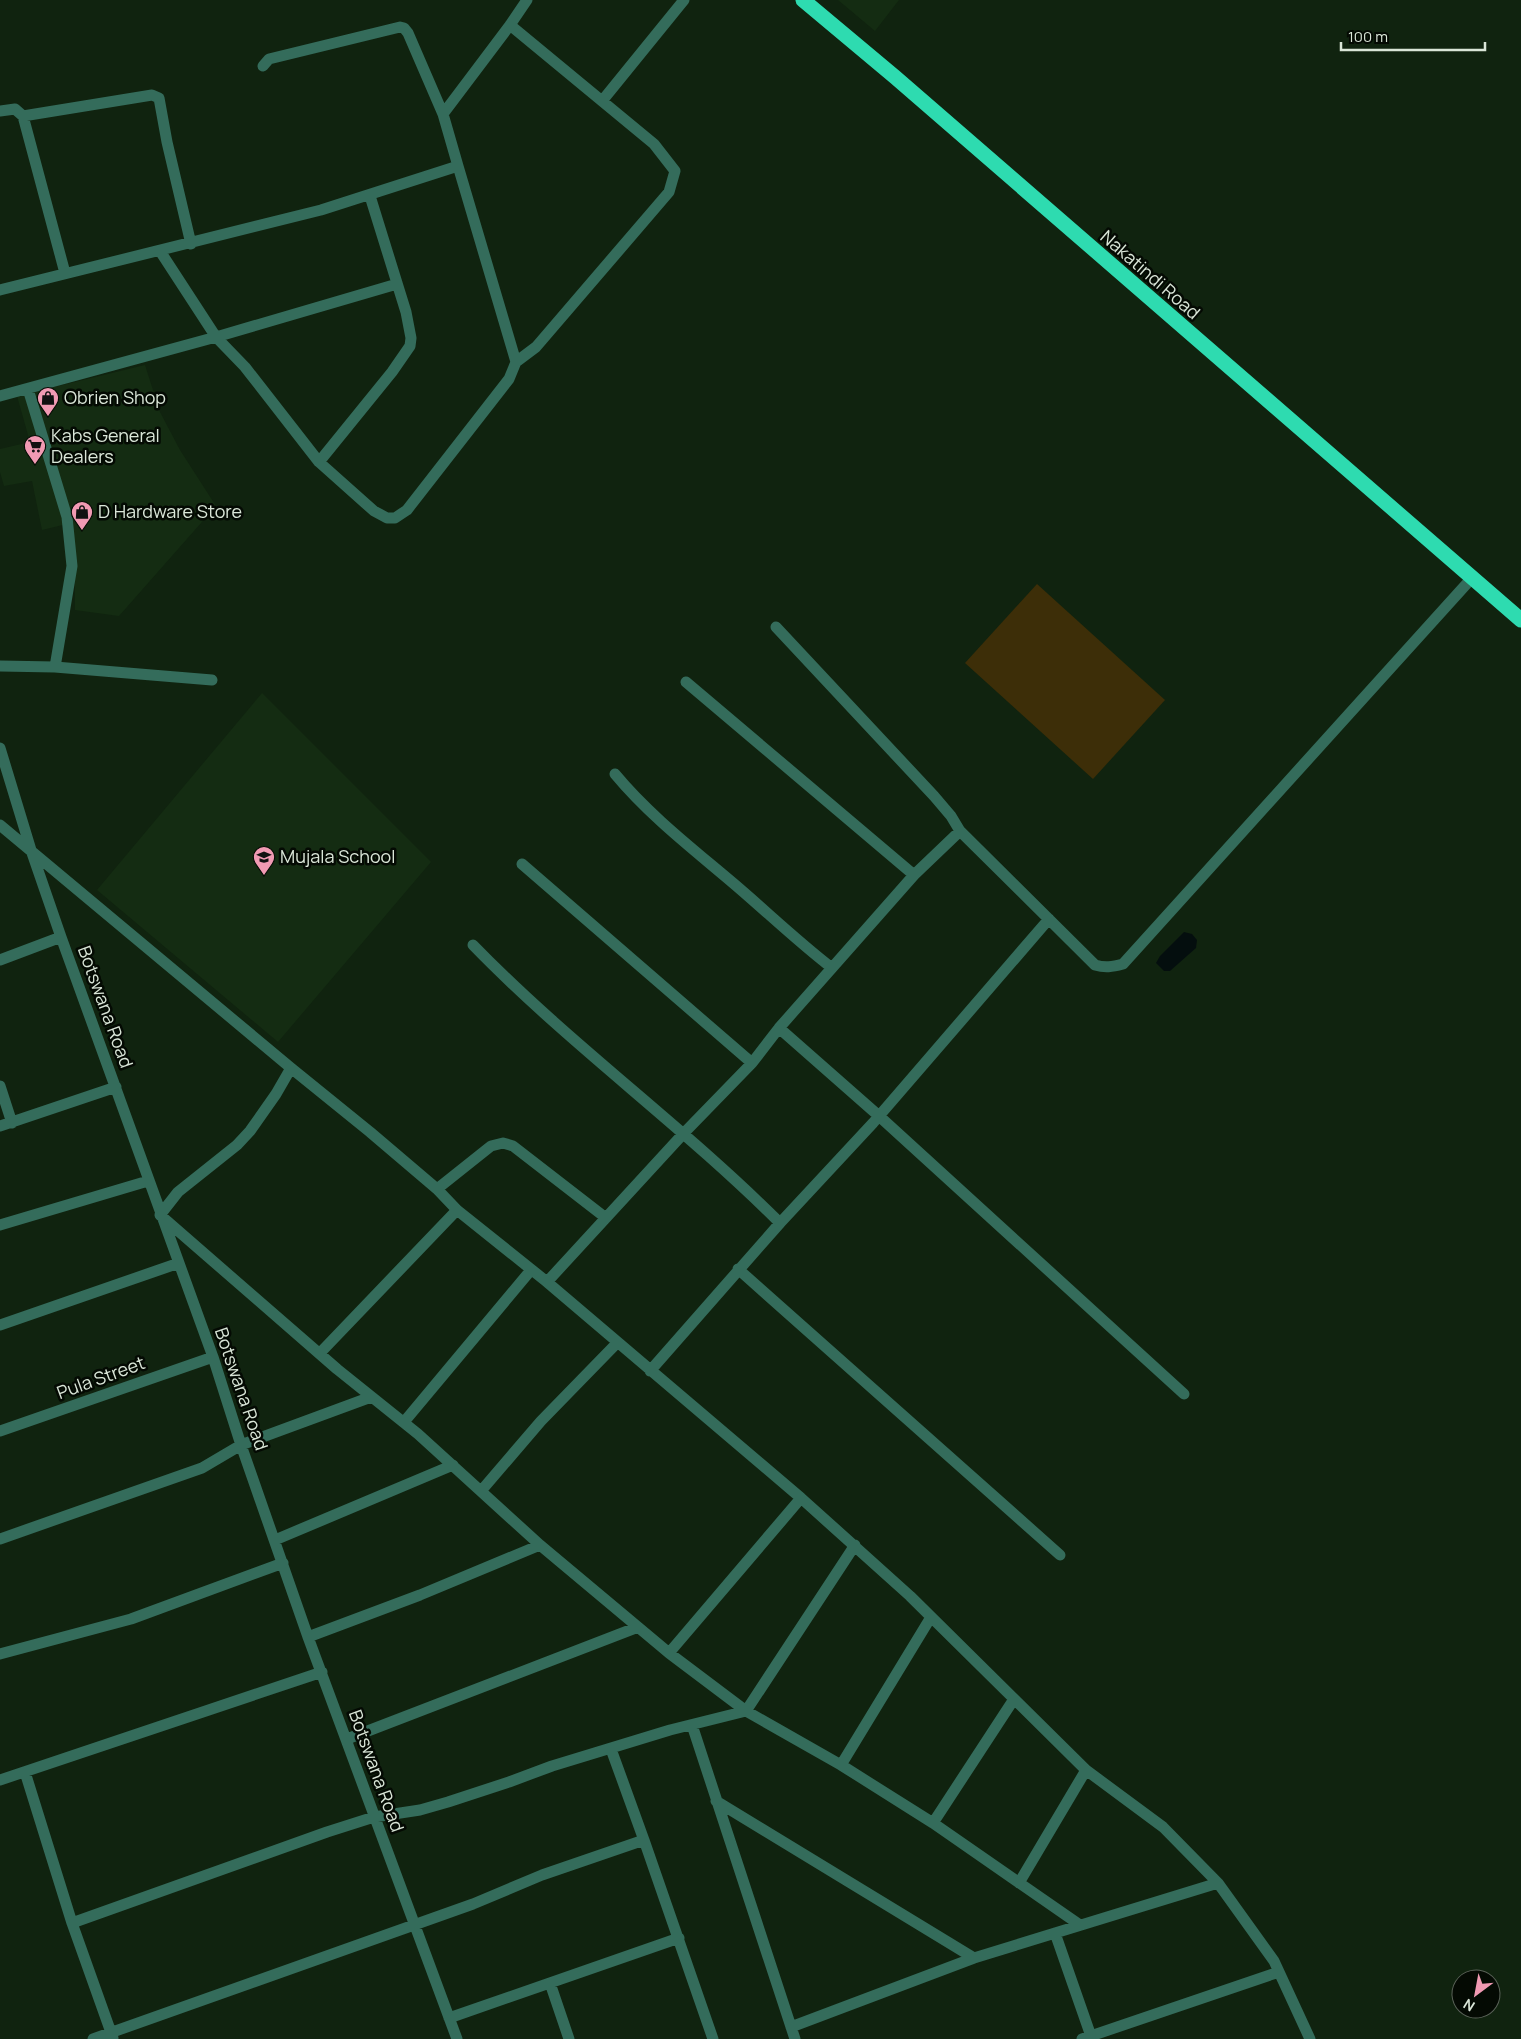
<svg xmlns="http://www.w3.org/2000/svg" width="1521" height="2039" font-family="Manrope,sans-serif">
<rect width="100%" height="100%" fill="#10230f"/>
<path fill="#142c12" d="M838,0H899L875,31Z
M145,365L160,412L180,450L216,506L119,616L75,610V561L71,523L42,530L32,481L4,486L0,472V449L30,442L17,396Z
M262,693L431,862L278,1042L97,890Z"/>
<path fill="#3d2e08" d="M1037,584L1165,700L1093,779L965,663Z"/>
<path fill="#040e0e" d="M1184,932L1192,934L1197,940L1196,948L1170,971H1164L1156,963L1160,956Z"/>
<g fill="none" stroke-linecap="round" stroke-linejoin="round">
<path stroke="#346c5b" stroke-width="11" d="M510,25L654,144L675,171L669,192L536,347L516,362
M602,101L684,0
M0,111L15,109L23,116L152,95L159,98L167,142L191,244
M443,114L510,25L527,0
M23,116L65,273
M160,251L216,337L245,367L319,462L374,511L387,518H395L407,510L509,379L516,362L458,166
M0,290L321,210L458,166L443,114L408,33L404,28L400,27L269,59L263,66
M28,389L67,517L72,566L55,667
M0,396L216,337L397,284
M319,462L392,372L410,346L411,338L406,312L370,196
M776,627L934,796L951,816L960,831L1095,965C1105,968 1112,967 1123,964L1471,579
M0,666L55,667L212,680
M686,682L914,875
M0,748L31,850L61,937L213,1357L241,1445L308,1637L457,2039
M615,774C649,815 693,849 733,883C766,911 797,941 832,968
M0,825L291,1068L370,1132L437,1189L457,1210L547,1282L801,1498L910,1596L1086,1770L1163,1827L1218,1883L1274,1961L1310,2039
M522,864L752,1063
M473,945C569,1044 682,1125 780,1223
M0,960L61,937
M779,1028L879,1116L1184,1394
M291,1068L276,1094L250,1131L237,1145L178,1192L160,1215L337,1369L418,1434L540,1545L669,1653L746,1711L841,1765L933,1823L1080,1925
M0,1086L12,1123
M0,1126L116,1087
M437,1189L491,1146L503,1143L513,1146L606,1218
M0,1225L148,1181
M738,1269L1060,1555
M547,1282L683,1134L752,1063L779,1028L914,875L960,831
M0,1325L179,1263
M320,1353L457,1210
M650,1371L780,1223L873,1123L1049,919
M404,1422L531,1270
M0,1431L213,1357
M481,1491L541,1421L617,1343
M0,1539L202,1468L241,1445L371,1397
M275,1540L453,1465
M308,1637L420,1595L540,1545
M669,1653L801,1498
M0,1654L131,1619L283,1563
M692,1725L795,2039
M347,1739L638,1627
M841,1765L931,1617
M25,1772L72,1923L113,2038
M0,1780L322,1672
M716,1801L974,1958
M933,1823L1014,1699
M644,1840L713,2039
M1019,1883L1086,1770
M72,1923L327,1832L374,1817L420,1810L448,1802L509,1782L552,1766L670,1730L746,1711L855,1545
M1055,1933L1092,2039
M550,1983L569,2039
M449,2018L679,1938
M791,2027L974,1958L1218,1883
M93,2039L473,1904L542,1875L644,1840L611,1749
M1082,2039L1279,1972"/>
<path stroke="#2edbb0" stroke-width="15" d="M803,0L895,77L1521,620"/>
</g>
<defs>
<g id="shop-pin" transform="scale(1.125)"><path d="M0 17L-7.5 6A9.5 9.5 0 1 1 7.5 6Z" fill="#f19ab3" stroke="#040a03"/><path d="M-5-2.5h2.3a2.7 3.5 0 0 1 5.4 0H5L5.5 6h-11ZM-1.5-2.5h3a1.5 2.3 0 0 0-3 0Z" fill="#111"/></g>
<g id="supermarket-pin" transform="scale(1.125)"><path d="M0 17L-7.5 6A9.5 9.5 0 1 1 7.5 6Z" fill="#f19ab3" stroke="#040a03"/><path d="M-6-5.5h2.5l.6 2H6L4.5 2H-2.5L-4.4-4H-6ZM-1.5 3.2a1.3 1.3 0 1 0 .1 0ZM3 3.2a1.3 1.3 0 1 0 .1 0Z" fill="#111"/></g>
<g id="school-pin" transform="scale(1.125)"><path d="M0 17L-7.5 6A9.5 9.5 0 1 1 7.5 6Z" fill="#f19ab3" stroke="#040a03"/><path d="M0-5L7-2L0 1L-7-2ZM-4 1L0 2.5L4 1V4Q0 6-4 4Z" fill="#111"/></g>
</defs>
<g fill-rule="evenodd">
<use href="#shop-pin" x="48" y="398"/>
<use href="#supermarket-pin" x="35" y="446"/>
<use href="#shop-pin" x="82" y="512"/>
<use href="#school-pin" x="264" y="857"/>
</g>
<g text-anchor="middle" stroke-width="5" stroke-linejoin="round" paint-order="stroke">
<g font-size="18" fill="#dae6d8" stroke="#040a03">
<text transform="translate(1150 275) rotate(41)" y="6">Nakatindi Road</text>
<text transform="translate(105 1007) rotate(70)" y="6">Botswana Road</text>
<text transform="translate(101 1378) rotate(-20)" y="6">Pula Street</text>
<text transform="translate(241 1389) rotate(71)" y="6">Botswana Road</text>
<text transform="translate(376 1771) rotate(70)" y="6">Botswana Road</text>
</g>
<g font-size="18" fill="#dae6d8" stroke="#040a03" text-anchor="start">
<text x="64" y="404">Obrien Shop</text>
<text x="51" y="442">Kabs General<tspan x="51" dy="21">Dealers</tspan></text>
<text x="98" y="518">D Hardware Store</text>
<text x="280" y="863">Mujala School</text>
</g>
</g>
<g transform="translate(1476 1994) rotate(212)"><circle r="24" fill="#040a03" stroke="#5a6258"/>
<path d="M0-4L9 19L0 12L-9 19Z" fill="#f19ab3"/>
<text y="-8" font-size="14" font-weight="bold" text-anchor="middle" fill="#dae6d8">N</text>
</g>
<path d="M1341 42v8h144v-8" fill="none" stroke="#dae6d8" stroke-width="2.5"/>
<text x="1348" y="42" font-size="15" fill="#dae6d8" stroke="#040a03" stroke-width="4" paint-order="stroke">100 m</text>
</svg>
